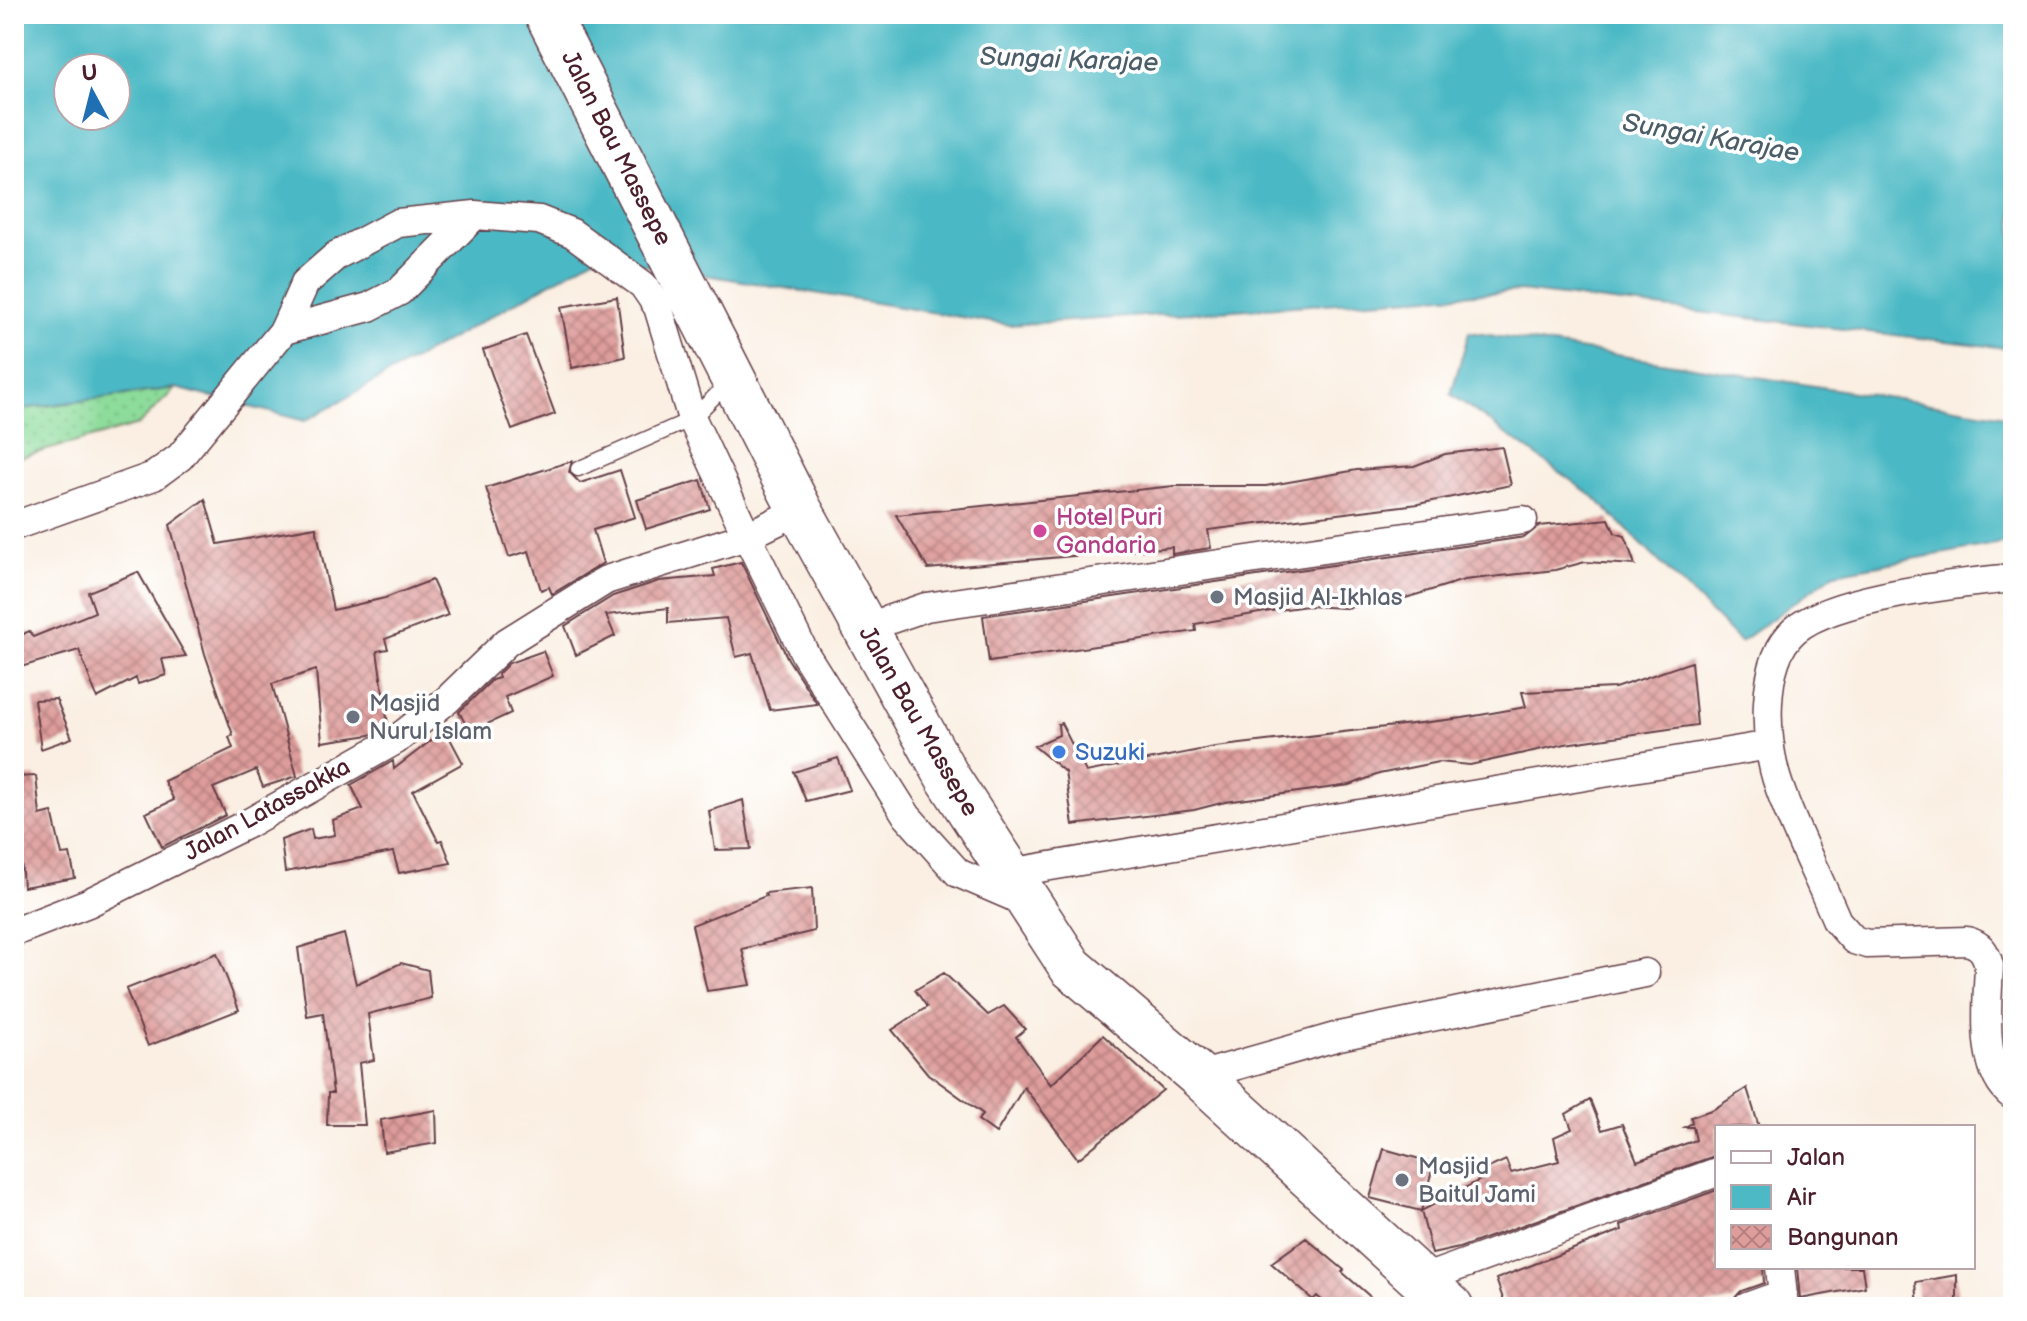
<svg xmlns="http://www.w3.org/2000/svg" width="2027" height="1321" font-family="'Balsamiq Sans',sans-serif">
<defs>
<pattern id="park-dots" width="8" height="8" patternUnits="userSpaceOnUse" patternTransform="scale(2)"><rect width="8" height="8" fill="#8ddc9b"/><path d="M2 2h.1M6 6h.1" fill="none" stroke="#7bbc86" stroke-width="1.8" stroke-linecap="round"/></pattern>
<pattern id="building-cross-hatch" width="8" height="8" patternUnits="userSpaceOnUse" patternTransform="scale(2)"><rect width="8" height="8" fill="#de9d9b"/><path d="M0 0l8 8M0 8l8-8" fill="none" stroke="#b67f7f"/></pattern>
</defs>
<rect width="100%" height="100%" fill="#fff"/>
<filter id="ink" filterUnits="userSpaceOnUse"><feTurbulence type="fractalNoise" baseFrequency=".0125" numOctaves="2"/><feDisplacementMap in="SourceGraphic" scale="16" xChannelSelector="R" yChannelSelector="G"/><feConvolveMatrix kernelMatrix="1 2 1 2 8 2 1 2 1" color-interpolation-filters="sRGB"/></filter>
<filter id="wash" filterUnits="userSpaceOnUse"><feTurbulence type="fractalNoise" baseFrequency=".006" numOctaves="4" result="noise"/><feDisplacementMap in="SourceGraphic" scale="32" xChannelSelector="R" yChannelSelector="G"/><feGaussianBlur stdDeviation="1.8" result="paint"/><feColorMatrix in="noise" values="0 0 0 0 0 0 0 0 0 0 0 0 0 0 0 0 0 1.4 0 .05"/><feComposite in="paint" operator="in"/></filter>
<g filter="url(#wash)">
<rect width="100%" height="100%" fill="#faefe2"/>
<path fill="url(#park-dots)" stroke="#6c7e63" stroke-width="2" d="M176,388L138,425L14,459V410Z"/>
<path fill="#4cb9c5" stroke="#4b6c78" stroke-width="2" fill-rule="evenodd" d="M14,14H2013V349L1520,291L1009,325L596,257L305,421L176,388L14,410ZM68,68H116V116H68Z
M1469,332L2013,417V541L1835,573L1740,642L1594,497L1451,394Z"/>
<g id="blocks">
<path fill="url(#building-cross-hatch)" d="M617,297L625,357L572,368L561,307Z
M526,335L555,414L512,430L483,350Z
M1502,447L1511,485L1418,504L1208,530L1211,548L1172,554V547L928,569L896,515L1174,486H1266L1357,470L1414,466L1445,454Z
M572,461L569,472L580,483L620,470L635,517L593,530L603,563L552,594L549,587L541,590L529,551L509,557L486,488Z
M701,480L710,509L646,529L637,500Z
M205,499L218,544L316,527L333,610L385,598L432,580L448,615L385,639L388,649L377,651L388,725L370,735L322,742L316,670L272,684L297,776L263,787L256,770L213,788L226,815L162,847L146,813L174,800L164,781L233,748L229,737L233,735L205,654L170,525Z
M1609,519L1615,533L1625,536L1635,565L1585,562L1555,570L1464,580L1399,600L1345,608L1307,606L1271,611L1195,624L1196,631L989,662L983,616L1525,537L1539,526Z
M741,562L788,659L817,704L770,710L752,653L736,657L726,618L668,623V608L606,615L615,636L576,655L565,626L613,596L659,581L715,576L713,569Z
M138,572L186,656L162,659L166,675L138,684L136,678L97,698L79,650L14,669V639L29,631L33,637L95,612L88,592Z
M543,651L553,676L505,697L511,713L470,732L459,712L492,680L499,678L498,674L509,663Z
M1691,662L1697,725L1565,744L1470,765L1438,762L1379,774L1350,785L1225,802L1194,810L1073,825L1065,772L1034,746L1059,735L1058,724L1061,723L1086,772L1215,747L1463,718L1526,707L1522,692L1615,688Z
M56,699L72,738L41,749L34,700Z
M447,733L463,763L413,791L438,841L442,840L451,863L399,873L393,852L285,872L281,840L311,829L313,839L335,835L333,820L363,809L351,785L393,761L394,769L433,739Z
M838,758L850,790L806,801L794,772Z
M36,776L40,815L52,812L62,855L70,854L75,878L23,887L20,845L14,846V777Z
M743,800L751,849L715,850L709,811Z
M812,888L814,931L742,949L751,985L707,991L692,925L766,896L765,893Z
M344,934L356,984L401,963L428,970L431,998L368,1014L374,1060L359,1063L365,1125H327L328,1093H333L323,1013L307,1016L298,948Z
M217,953L239,1010L148,1046L126,989Z
M944,973L988,1015L1004,1006L1025,1029L1016,1037L1051,1085L1103,1035L1163,1090L1078,1159L1024,1087L996,1133L978,1120L983,1114L928,1074L892,1030L927,1007L915,990Z
M1747,1088L1759,1127H1717V1155L1459,1248L1432,1254L1421,1211L1486,1177L1484,1170L1506,1160L1511,1173L1559,1161L1554,1137L1572,1129L1566,1114L1590,1100L1602,1130L1622,1124L1637,1161L1696,1140L1693,1127H1685L1692,1123L1691,1117L1714,1109Z
M436,1110L437,1143L384,1152L381,1120Z
M1384,1149L1434,1163L1421,1211L1370,1198Z
M1717,1190V1267H1763L1764,1283L1741,1291L1732,1301L1698,1307H1506L1496,1279L1622,1230L1621,1225Z
M1306,1238L1344,1270L1342,1272L1382,1307H1330L1317,1296L1313,1300L1271,1263Z
M1797,1267H1862L1865,1287L1800,1299Z
M1957,1275V1307H1918L1916,1282Z"/>
</g>
</g>
<g filter="url(#ink)">
<use href="#blocks" fill-opacity="0" stroke="#643e46" stroke-width="2"/>
<g fill="none" stroke-linecap="round" stroke-linejoin="round">
<g stroke="#643e46" stroke-width="17">
<path id="lane" d="M578,469L692,419L729,382"/>
</g>
<g stroke="#643e46" stroke-width="31">
<path id="street" d="M284,330L369,307L400,291L475,215
M14,526L154,476L180,457L284,330L305,283L337,255L398,223L475,215L539,220L572,233L601,254L643,285L658,307L692,419L747,536L805,654L907,816L958,873L1030,904
M2013,578C1961,583 1833,597 1795,630C1759,661 1764,745 1779,786C1795,832 1818,876 1837,921L1854,940L1867,944L1967,941C1981,945 1985,951 1989,965C1988,1002 1978,1071 2013,1096
M865,628L926,607L1523,520
M1009,873L1770,745
M14,932L88,903L247,824L396,740L447,700L507,642L606,580L747,536L800,510
M1199,1076L1339,1036L1645,973
M1780,1267L1784,1307
M1423,1279L1717,1172
M1747,1307L1783,1294"/>
</g>
<g stroke="#643e46" stroke-width="47">
<path id="highway" d="M547,14L800,510L948,778L1071,967L1199,1076L1451,1307"/>
</g>
<use href="#lane" stroke="#fff" stroke-width="14"/>
<use href="#street" stroke="#fff" stroke-width="28"/>
<use href="#highway" stroke="#fff" stroke-width="44"/>
</g>
</g>
<circle fill="#d1479c" stroke="#fff" stroke-width="3" cx="1040" cy="531" r="8"/>
<g fill="#6b7280" stroke="#fff" stroke-width="3">
<circle cx="1217" cy="597" r="8"/>
<circle cx="353" cy="717" r="8"/>
<circle cx="1402" cy="1180" r="8"/>
</g>
<circle fill="#3f7fe0" stroke="#fff" stroke-width="3" cx="1059" cy="752" r="8"/>
<g text-anchor="middle" stroke-width="7" stroke-linejoin="round" paint-order="stroke">
<g font-size="24" fill="#4a1f2b" stroke="#fff">
<text transform="translate(617 148) rotate(63)" y="8">Jalan Bau Massepe</text>
<text transform="translate(919 721) rotate(60)" y="8">Jalan Bau Massepe</text>
<text transform="translate(267 809) rotate(-29)" y="8">Jalan Latassakka</text>
</g>
<g font-size="24" fill="#b23c85" stroke="#fff" text-anchor="start">
<text x="1056" y="525">Hotel Puri<tspan x="1056" dy="28">Gandaria</tspan></text>
</g>
<g font-size="24" fill="#5b616d" stroke="#fff" text-anchor="start">
<text x="1233" y="605">Masjid Al-Ikhlas</text>
<text x="369" y="711">Masjid<tspan x="369" dy="28">Nurul Islam</tspan></text>
<text x="1418" y="1174">Masjid<tspan x="1418" dy="28">Baitul Jami</tspan></text>
</g>
<g font-size="24" fill="#366cbe" stroke="#fff" text-anchor="start">
<text x="1075" y="760">Suzuki</text>
</g>
<g font-size="26" font-style="italic" fill="#4b5d69" stroke="#fff">
<text transform="translate(1069 59) rotate(2)" y="9">Sungai Karajae</text>
<text transform="translate(1711 137) rotate(10)" y="9">Sungai Karajae</text>
</g>
</g>
<rect width="2027" height="1321" fill="none" stroke="#fff" stroke-width="48"/>
<rect x="1715" y="1125" width="260" height="144" fill="#ffffff" stroke="#b7a5aa" stroke-width="2"/>
<rect x="1731" y="1151" width="40" height="12" fill="#ffffff" stroke="#b7a5aa" stroke-width="2"/>
<text x="1787" y="1165" font-size="24" fill="#4a1f2b">Jalan</text>
<rect x="1731" y="1185" width="40" height="24" fill="#4cb9c5" stroke="#b7a5aa" stroke-width="2"/>
<text x="1787" y="1205" font-size="24" fill="#4a1f2b">Air</text>
<rect x="1731" y="1225" width="40" height="24" fill="url(#building-cross-hatch)" stroke="#b7a5aa" stroke-width="2"/>
<text x="1787" y="1245" font-size="24" fill="#4a1f2b">Bangunan</text>
<g transform="translate(92 92) rotate(353)"><circle r="38" fill="#ffffff" stroke="#b7a5aa" stroke-width="2"/>
<path d="M0-6L14 30L0 20L-14 30Z" fill="#1f6fb2"/>
<text y="-12" font-size="22" font-weight="bold" text-anchor="middle" fill="#4a1f2b">U</text>
</g>
</svg>
